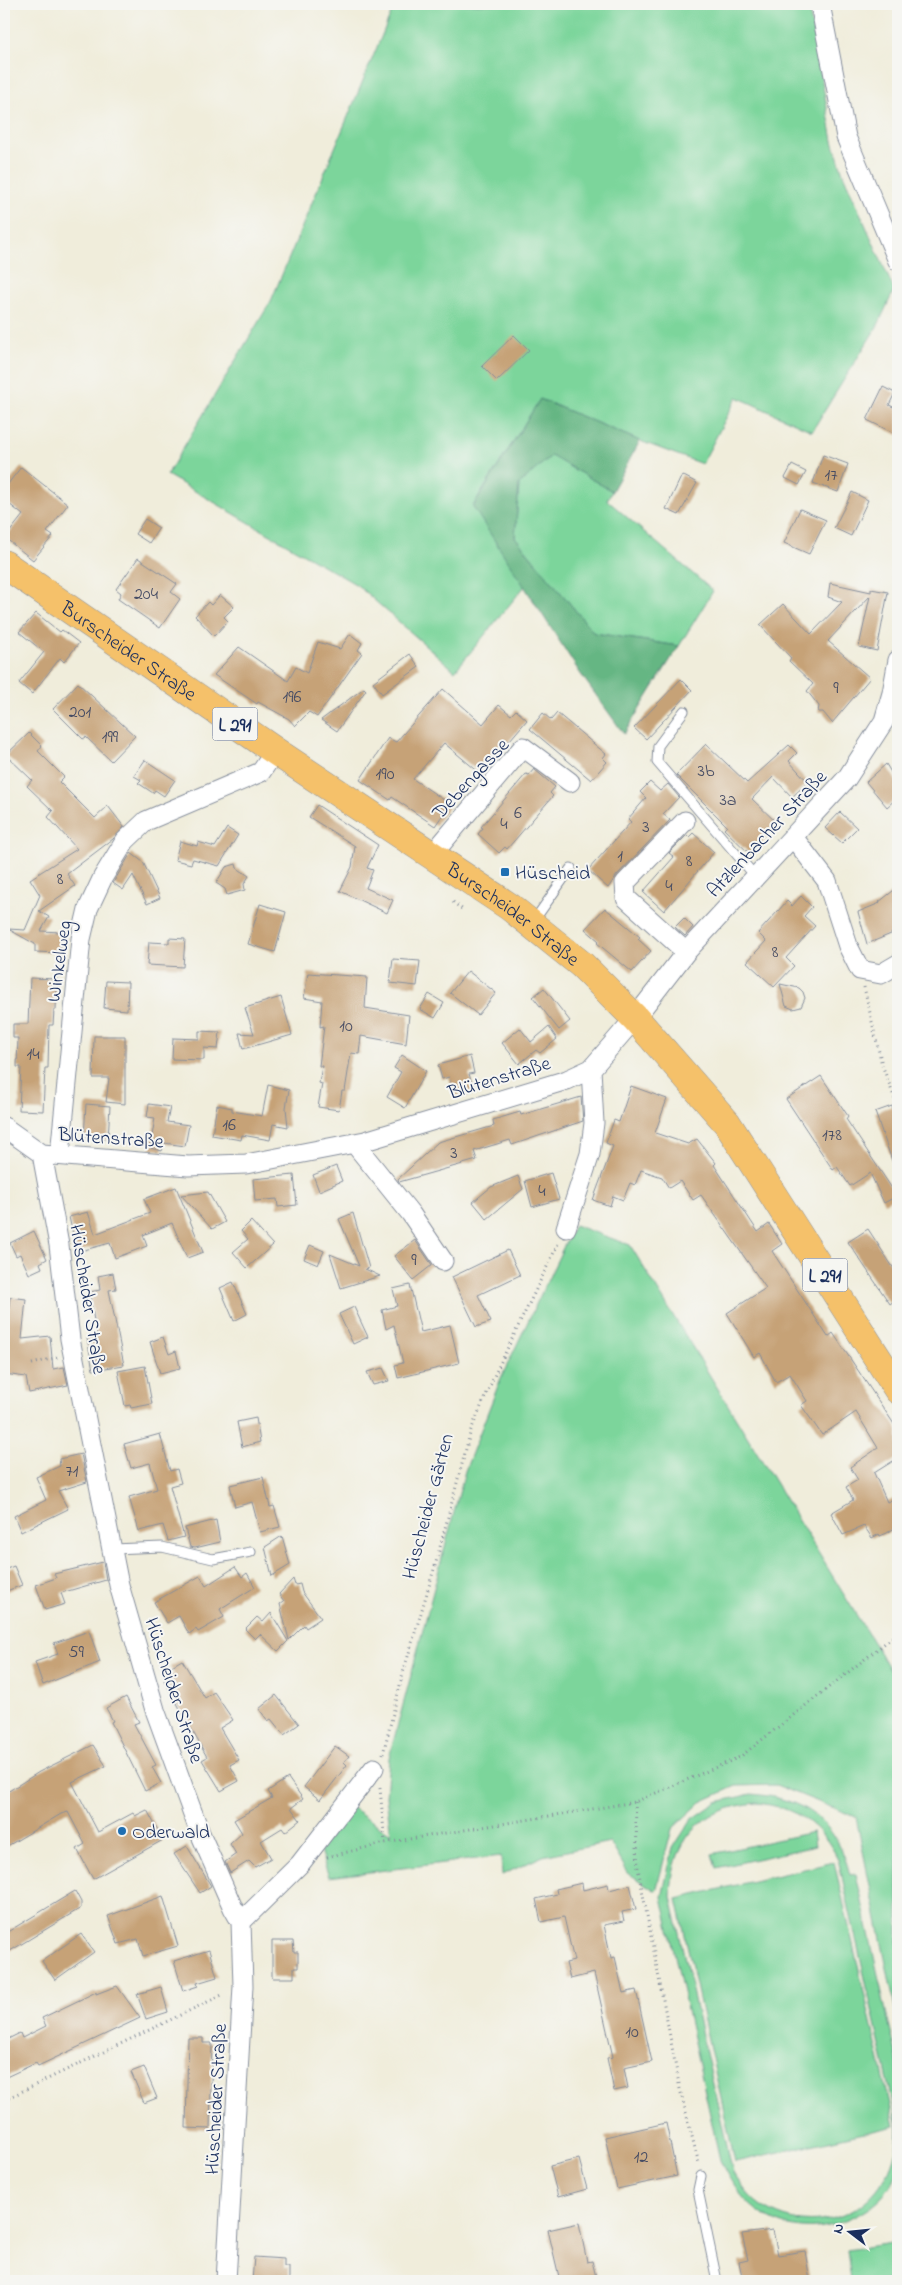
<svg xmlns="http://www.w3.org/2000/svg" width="902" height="2285" font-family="'Indie Flower',sans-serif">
<rect width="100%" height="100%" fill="#f6f6f2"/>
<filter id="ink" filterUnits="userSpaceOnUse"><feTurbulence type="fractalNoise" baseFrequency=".02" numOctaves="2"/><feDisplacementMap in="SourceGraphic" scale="10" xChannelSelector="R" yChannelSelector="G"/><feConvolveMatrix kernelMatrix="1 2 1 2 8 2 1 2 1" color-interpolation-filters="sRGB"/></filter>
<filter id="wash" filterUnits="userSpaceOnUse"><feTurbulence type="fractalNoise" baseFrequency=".0096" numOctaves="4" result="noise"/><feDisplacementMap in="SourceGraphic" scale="20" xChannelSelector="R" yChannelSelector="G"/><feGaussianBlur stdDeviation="1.12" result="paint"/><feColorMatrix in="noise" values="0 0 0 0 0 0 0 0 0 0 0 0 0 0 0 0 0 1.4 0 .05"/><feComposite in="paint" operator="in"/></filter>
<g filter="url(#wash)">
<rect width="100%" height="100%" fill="#f0eddb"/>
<path fill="#7cd59b" stroke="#4c827c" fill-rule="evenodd" d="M395,4H808L833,141L843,174L894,290L878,325L812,431L737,397L702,464L640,441L540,399L473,506L525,586L455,671L357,585L167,475L271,301Z
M551,456L612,491L607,500L713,591L679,646L594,633L515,537L519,484Z
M574,1225L630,1245L898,1683V2022L856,1817L776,1785L736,1786L701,1802L672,1829L656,1891L628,1873L610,1842L543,1856L502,1875L501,1856L329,1877L319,1848L351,1807L391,1834L386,1797L389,1758L465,1471L501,1378Z
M751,1794C805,1798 837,1822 850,1875L856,1874C866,1918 875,1963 885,2007C889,2027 897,2049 898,2070C899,2089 898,2108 898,2127C898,2140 901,2156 898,2168C891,2205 837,2232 802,2228C761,2224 736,2196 720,2160L662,1897L673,1848L691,1820L717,1802ZM757,1803C795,1807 821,1824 838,1859L898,2125C900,2199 825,2249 760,2205C749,2197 741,2185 733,2173L671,1897C672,1840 699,1808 757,1803Z
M813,1832L815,1846L716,1868L712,1854Z
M834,1862L895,2126L735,2162L677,1899Z
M898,2242V2281H851L847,2250Z"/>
<path fill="#65b683" stroke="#407270" d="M540,399L640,441L612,491L551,456L519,484L515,537L594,633L679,646L624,734L580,673L473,507Z"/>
<g id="blocks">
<path fill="#c6a277" d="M514,335L529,350L497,381L482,366Z
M883,387L895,393L889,405L898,409V435L867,420Z
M823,455L848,464L838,492L813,483Z
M792,465L806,472L799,485L785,478Z
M21,467L68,504L47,532L53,536L33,560L5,538L23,515L4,500V489Z
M682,475L697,483L679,515L666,509Z
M852,492L868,500L851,536L834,528Z
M800,509L826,520L809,554L784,543Z
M145,519L159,528L149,543L135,534Z
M138,558L177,584L171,592L180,599L160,628L118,599L121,593L116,589Z
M830,583L871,592V589L888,592L877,651L859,647L870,596L828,641L870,678L832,723L823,712H818L819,706L807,691L813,684L789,661L791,658L760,625L783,604L811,634L842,602L828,597Z
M220,595L234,607L224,617L228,621L214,636L195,616L208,602L211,605Z
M36,613L60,632L62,630L79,643L64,662L60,658L32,694L19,683L44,652L19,632Z
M350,634L362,643L358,650L362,653L317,717L309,712L295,726L289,719L258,702L257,704L214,675L239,647L288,681L296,667L307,673L318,642L340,649Z
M410,654L419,667L382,694L373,682Z
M681,679L692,690L646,739L634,728Z
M78,683L135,736L111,761L86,737L83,739L53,709Z
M364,688L366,690L337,731L321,720Z
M443,689L483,724L499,705L511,715L516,710L527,720L481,774L444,743L413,779L450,804L435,826L392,797L390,800L360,780L388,738L396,742Z
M543,713L551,720L557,713L606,754L603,758L607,762L591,780L530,729Z
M29,733L42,746L38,751L64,777L59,782L95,818L108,806L124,827L113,839L67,874L75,886L39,911L49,917L41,931L61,932L60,953L35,952V944L8,929L25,930L40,895L30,879L77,849L48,817L53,811L27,786L32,780L6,755Z
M706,744L747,783L789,745L797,753L789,761L808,782L792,797L773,777L752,799L778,824L751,855L724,829L727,826L676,775Z
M145,760L175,780L164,796L155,790L153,793L138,783L141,780L134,776Z
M886,764L898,784V797L887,807L866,782Z
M534,769L555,787L550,793L553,796L507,849L505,847L499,853L478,834L483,828L481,827L526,774L529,775Z
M650,782L660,791L668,784L679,797L663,814L670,820L617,875L608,888L588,870L631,822L628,819L646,798L640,792Z
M317,805L378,845L367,868L373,870L366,888L393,900L387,913L340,891L352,867L355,846L309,817Z
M840,812L857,828L842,843L825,828Z
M227,828L238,835L219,866L193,859L191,864L175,860L180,841L197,846L198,842L215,847Z
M693,833L714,852L664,911L643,892L674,857L669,853L687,835L689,837Z
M131,853L143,862L160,898L147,904L133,875L123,890L113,883Z
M236,864L237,868L249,876L244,884L245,890L227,895L225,889L216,883L226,867Z
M898,887V931L867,944L858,912L880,903L879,902Z
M801,896L812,907L804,916L815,926L786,958L794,966L774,987L747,962L766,941L758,933L787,901L792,906Z
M260,904L286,912L275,952L248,944Z
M605,908L640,937L638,939L651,951L632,972L597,943L599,941L585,929Z
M684,918L693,927L685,936L675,927Z
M169,938L185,939L183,967L147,965L149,942L169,943Z
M393,959L420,961L417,986L390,983Z
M468,971L496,993L478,1015L450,993Z
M308,973L367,977L365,1008L409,1015L406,1044L361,1036L359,1054L351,1053L345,1091H342L339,1110L318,1107L322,1084L319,1083L322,1066H319L324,1026L320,1027L322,1001L304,998Z
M30,978L57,979L56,1010H54L53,1025H49L48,1068H45L43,1111L19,1110L21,1067H17L18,1038H13V1024H28Z
M106,981L128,982L127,1010L104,1008Z
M780,984L799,988L803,992L805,998L801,1007L793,1009L786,1006Z
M544,988L570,1021L559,1030L533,997Z
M429,994L444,1003L435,1018L420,1009Z
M281,997L292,1035L243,1049L239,1033L254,1034L245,1008Z
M549,1027L557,1039L540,1053L536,1050L519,1064L502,1043L520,1028L531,1042Z
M199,1031L220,1032L218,1049L204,1048V1060L172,1059L173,1038L199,1039Z
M94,1036H125V1104L106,1102L109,1078H93Z
M402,1055L426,1071L405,1108L387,1097L401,1072L394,1068Z
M470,1056L474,1073L469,1074L474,1090L454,1096L449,1077L442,1079L438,1065Z
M821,1076L848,1116L846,1119L897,1196L884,1203L870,1173L850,1186L837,1167L833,1170L786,1099Z
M268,1085L289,1090L286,1108L288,1127L273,1124L270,1140L242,1135L241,1140L212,1135L217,1105L232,1108V1111L262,1116Z
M631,1086L667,1099L655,1133L688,1144L697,1139L716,1163L714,1165L758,1232L769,1224L782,1244L772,1251L828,1337L833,1333L898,1430V1458L874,1473L887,1502L898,1497V1526L887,1533L880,1536L879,1534L872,1538L864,1526L843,1535L831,1513L853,1500L846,1487L858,1480L850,1467L878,1448L856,1412L822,1435L801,1405L807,1401L790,1374L776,1382L760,1353L754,1357L727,1313L766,1288L701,1195L693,1200L680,1181L669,1188L662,1177L641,1170L635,1185L630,1183L623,1200L613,1196L610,1206L593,1200L613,1146L606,1143L614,1120L619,1122Z
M581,1097L583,1121L512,1145L510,1140L474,1151L477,1160L399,1182L398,1179L438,1142L494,1126L493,1120L520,1112L521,1115Z
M86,1104L110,1106L108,1139L84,1137Z
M149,1104L170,1107L167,1122L189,1125L185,1146L164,1143L162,1151L150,1148L155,1118L147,1117Z
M892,1106L898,1125V1171L896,1172L875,1112Z
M336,1166L342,1181L319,1191L313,1175Z
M551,1173L559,1199L532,1207L525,1181Z
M294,1175L297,1205L278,1207L277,1199L255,1201L253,1179Z
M518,1176L523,1189L487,1219L473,1202L491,1187Z
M176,1187L203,1252L187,1258L172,1223L143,1235L147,1246L115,1258L110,1243L77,1252L69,1217L88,1212L95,1234L150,1213L144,1199Z
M208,1192L225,1222L212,1229L181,1195Z
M353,1213L369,1268L365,1269L380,1276L341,1288L330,1254L359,1266L339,1219Z
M251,1221L273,1245L247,1268L233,1252L248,1239L241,1231Z
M868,1229L898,1275V1298L890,1304L848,1242Z
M34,1231L47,1259L40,1263L42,1268L29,1274L20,1254L16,1256L10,1243Z
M415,1240L432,1265L413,1280L394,1256Z
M310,1245L324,1251L318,1265L304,1259Z
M508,1250L520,1275L478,1295L491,1322L476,1327L452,1277Z
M113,1273L116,1289L109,1290L124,1365L93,1370L87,1338L97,1337L89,1292L100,1290L98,1276Z
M233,1282L247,1314L234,1321L220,1288Z
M410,1285L421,1332L450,1325L459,1363L398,1378L395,1365L403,1363L394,1325L386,1329L382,1310L397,1306L393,1289Z
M10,1297L26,1299L22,1339L50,1336L53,1369L64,1367L68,1385L29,1393L26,1377L4,1374V1346Z
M354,1307L368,1337L353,1344L339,1314Z
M163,1337L169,1354L176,1351L180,1368L160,1373L150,1342Z
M145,1366L152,1404L131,1408L130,1405L125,1406L118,1371Z
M383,1368L389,1381L373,1385L367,1372Z
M256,1418L260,1442L242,1447L237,1422Z
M160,1434L170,1471L177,1469L181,1483L170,1486L184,1537L168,1541L163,1525L139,1531L129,1497L157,1489L150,1463L131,1468L124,1444Z
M81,1454L87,1482L58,1491L68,1509L21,1532L14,1516L46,1500L36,1477L60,1466L59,1459Z
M263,1477L270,1507L274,1506L280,1527L260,1532L252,1502L235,1507L230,1485Z
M216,1520L220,1542L195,1548L190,1547L185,1528Z
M282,1536L290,1565L272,1576L265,1547Z
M103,1562L106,1580L61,1593L65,1604L45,1610L36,1585L56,1578L54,1574Z
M14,1566L22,1585L4,1592V1570Z
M235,1567L242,1577L247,1573L255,1587L220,1609L224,1617L198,1632L196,1629L189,1634L179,1616L167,1623L154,1602L200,1576L206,1586Z
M293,1579L295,1585L300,1584L302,1592L321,1618L306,1628L304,1625L289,1640L280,1604L284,1601L279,1594Z
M271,1613L288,1641L278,1651L260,1634L255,1639L245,1629L257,1617L263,1622Z
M89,1631L100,1662L43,1685L35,1662L58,1654L54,1643Z
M182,1660L205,1698L214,1692L233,1720L220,1728L239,1760L230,1765L239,1781L221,1791L202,1760L207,1757L164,1680L174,1674L170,1667Z
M276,1695L299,1724L284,1735L271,1719L268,1721L259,1709Z
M126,1697L139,1722L134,1724L156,1765L152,1767L161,1783L145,1791L111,1722L113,1721L106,1708Z
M93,1745L106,1766L72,1782L98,1832L133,1813L135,1816L147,1810L163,1840L93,1879L77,1849L85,1844L68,1812L61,1814L4,1848V1794L39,1772Z
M335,1746L349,1756L344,1762L347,1765L320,1800L304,1787Z
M288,1778L303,1799L291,1808L300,1820L285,1832L282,1828L261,1841L271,1858L255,1867L249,1861L230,1873L225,1862L236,1854L230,1844L242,1833L234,1820L272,1798L268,1791Z
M187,1846L211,1886L200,1893L174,1854Z
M582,1883L583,1890L608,1884L609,1890L630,1885L636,1909L622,1912L624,1921L604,1925L611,1958L615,1957L623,1993L636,1990L652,2062L624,2068L628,2088L614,2091L607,2058L613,2057L594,1973L570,1979L566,1963L574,1961L564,1917L541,1922L536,1899L557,1894L556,1889Z
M75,1891L81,1902V1908L10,1951L4,1934Z
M163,1896L178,1946L143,1956L138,1939L118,1944L108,1916Z
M81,1934L94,1952L55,1980L42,1961Z
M272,1941H293L294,1952H298V1968H294V1978H272Z
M209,1950L217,1977L197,1983L198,1986L183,1991L174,1961Z
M117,1986L140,2018L38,2066L36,2063L4,2078V2041L20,2033L22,2038L46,2026L42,2018L96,1992V1994Z
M161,1987L168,2012L146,2019L137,1994Z
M188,2038H203V2043H212L210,2129L186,2128Z
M144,2067L157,2098L144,2103L131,2072Z
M666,2123L677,2176L617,2189L605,2137Z
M579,2159L587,2189L558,2197L550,2166Z
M579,2223L587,2262L592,2261L597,2281H560L548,2230Z
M773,2230L778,2255L805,2251L810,2281H743L739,2262L748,2260L742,2234Z
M254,2257L284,2259V2267H289V2281H252Z"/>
</g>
</g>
<g filter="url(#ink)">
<use href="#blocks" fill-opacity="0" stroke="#868e9c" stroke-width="1"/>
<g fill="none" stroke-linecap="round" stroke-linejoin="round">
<g stroke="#868e9c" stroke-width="11">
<path id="lane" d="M684,711L658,746L657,762L756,877
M533,922L571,868
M113,1549L162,1547L213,1559L251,1552
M701,2176L698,2190L717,2281"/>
</g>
<g stroke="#868e9c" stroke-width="21">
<path id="street" d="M820,4L846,137L898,261
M685,821L625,883L626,898L686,952
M793,837L827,881L848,946L860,970L881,974L898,964
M432,855L523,747L570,782
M4,1127L42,1154L59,1245L70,1339L119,1585L155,1710L200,1833L233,1908L241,1922L243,1986L226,2281
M354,1143L411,1214L443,1261
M42,1154L188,1166L246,1164L365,1141L567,1080L591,1069L635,1018L686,952L847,778L884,721L892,693L898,660
M60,1155L81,939L88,909L103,877L125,841L146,821L261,772L275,751
M566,1228L590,1154L594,1123L591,1069
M241,1922L300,1864L374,1768"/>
</g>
<g stroke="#868e9c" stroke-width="29">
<g id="primary">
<path id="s1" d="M4,564L275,751L510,907L582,965L635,1018L727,1123L898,1390"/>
</g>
</g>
<path stroke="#868e9c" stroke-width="3" stroke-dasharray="1 4" stroke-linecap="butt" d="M453,902L463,910
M864,987L882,1065L898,1107
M32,1364L58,1357
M383,1754L403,1673L435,1566L471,1430L496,1372L559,1242
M380,1788L385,1843
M635,1802L638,1868L680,2089L699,2164
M327,1857L385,1843L635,1802L740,1757L898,1633
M4,2100L224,1994"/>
<use href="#lane" stroke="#fff" stroke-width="9"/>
<use href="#street" stroke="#fff" stroke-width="19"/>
<use href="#primary" stroke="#f5c16b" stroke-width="28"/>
</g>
</g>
<g fill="#1f6fb2" stroke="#f6f6f2" stroke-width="2">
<rect x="500" y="867" width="10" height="10" rx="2.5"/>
<circle cx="122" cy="1831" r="5"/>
</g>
<g text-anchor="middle" stroke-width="4" stroke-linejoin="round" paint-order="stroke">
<g font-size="18" fill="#464c64">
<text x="831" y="480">17</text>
<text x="146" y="599">204</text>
<text x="836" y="693">9</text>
<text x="292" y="702">196</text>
<text x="80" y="717">201</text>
<text x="110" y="742">199</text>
<text x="706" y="776">3b</text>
<text x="385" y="779">190</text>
<text x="728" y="805">3a</text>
<text x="518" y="818">6</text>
<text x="504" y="829">4</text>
<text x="646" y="832">3</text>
<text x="620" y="861">1</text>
<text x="689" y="866">8</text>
<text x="60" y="884">8</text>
<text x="669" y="891">4</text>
<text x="775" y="957">8</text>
<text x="346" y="1031">10</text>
<text x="33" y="1059">14</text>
<text x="229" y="1130">16</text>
<text x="832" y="1140">178</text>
<text x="454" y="1158">3</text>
<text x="542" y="1196">4</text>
<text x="414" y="1265">9</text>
<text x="72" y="1476">71</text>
<text x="76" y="1657">59</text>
<text x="632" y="2037">10</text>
<text x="641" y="2162">12</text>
</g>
<g fill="#f6f6f2" stroke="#5d6b8a" stroke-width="1">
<rect x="212.5" y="707.5" width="45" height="33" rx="4"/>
<rect x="802.5" y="1258.5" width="45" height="33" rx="4"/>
</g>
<g font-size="19" font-weight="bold" fill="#1b2f5e">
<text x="235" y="731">L 291</text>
<text x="825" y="1282">L 291</text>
</g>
<g font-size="20" fill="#1b2f5e" stroke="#f6f6f2">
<text dy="7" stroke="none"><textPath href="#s1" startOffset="152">Burscheider Straße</textPath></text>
<text transform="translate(470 778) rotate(-47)" y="7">Debengasse</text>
<text transform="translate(766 833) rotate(-47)" y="7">Atzlenbacher Straße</text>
<text dy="7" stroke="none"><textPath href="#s1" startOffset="618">Burscheider Straße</textPath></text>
<text transform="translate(58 961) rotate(-82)" y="7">Winkelweg</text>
<text transform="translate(499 1077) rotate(-17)" y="7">Blütenstraße</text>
<text transform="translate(111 1137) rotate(4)" y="7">Blütenstraße</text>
<text transform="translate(89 1299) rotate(81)" y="7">Hüscheider Straße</text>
<text transform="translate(427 1506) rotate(-75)" y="7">Hüscheider Gärten</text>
<text transform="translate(175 1690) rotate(72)" y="7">Hüscheider Straße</text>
<text transform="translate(215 2099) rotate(-87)" y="7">Hüscheider Straße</text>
</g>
<g font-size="20" fill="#1b2f5e" stroke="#f6f6f2" text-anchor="start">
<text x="515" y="879">Hüscheid</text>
<text x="132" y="1838">Oderwald</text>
</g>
</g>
<rect width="902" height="2285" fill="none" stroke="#f6f6f2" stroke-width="20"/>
<g transform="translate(850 2232) rotate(286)" stroke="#f6f6f2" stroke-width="4" paint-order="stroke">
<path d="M0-4L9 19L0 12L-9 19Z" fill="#1b2f5e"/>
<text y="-8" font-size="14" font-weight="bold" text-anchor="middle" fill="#1b2f5e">N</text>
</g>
</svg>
